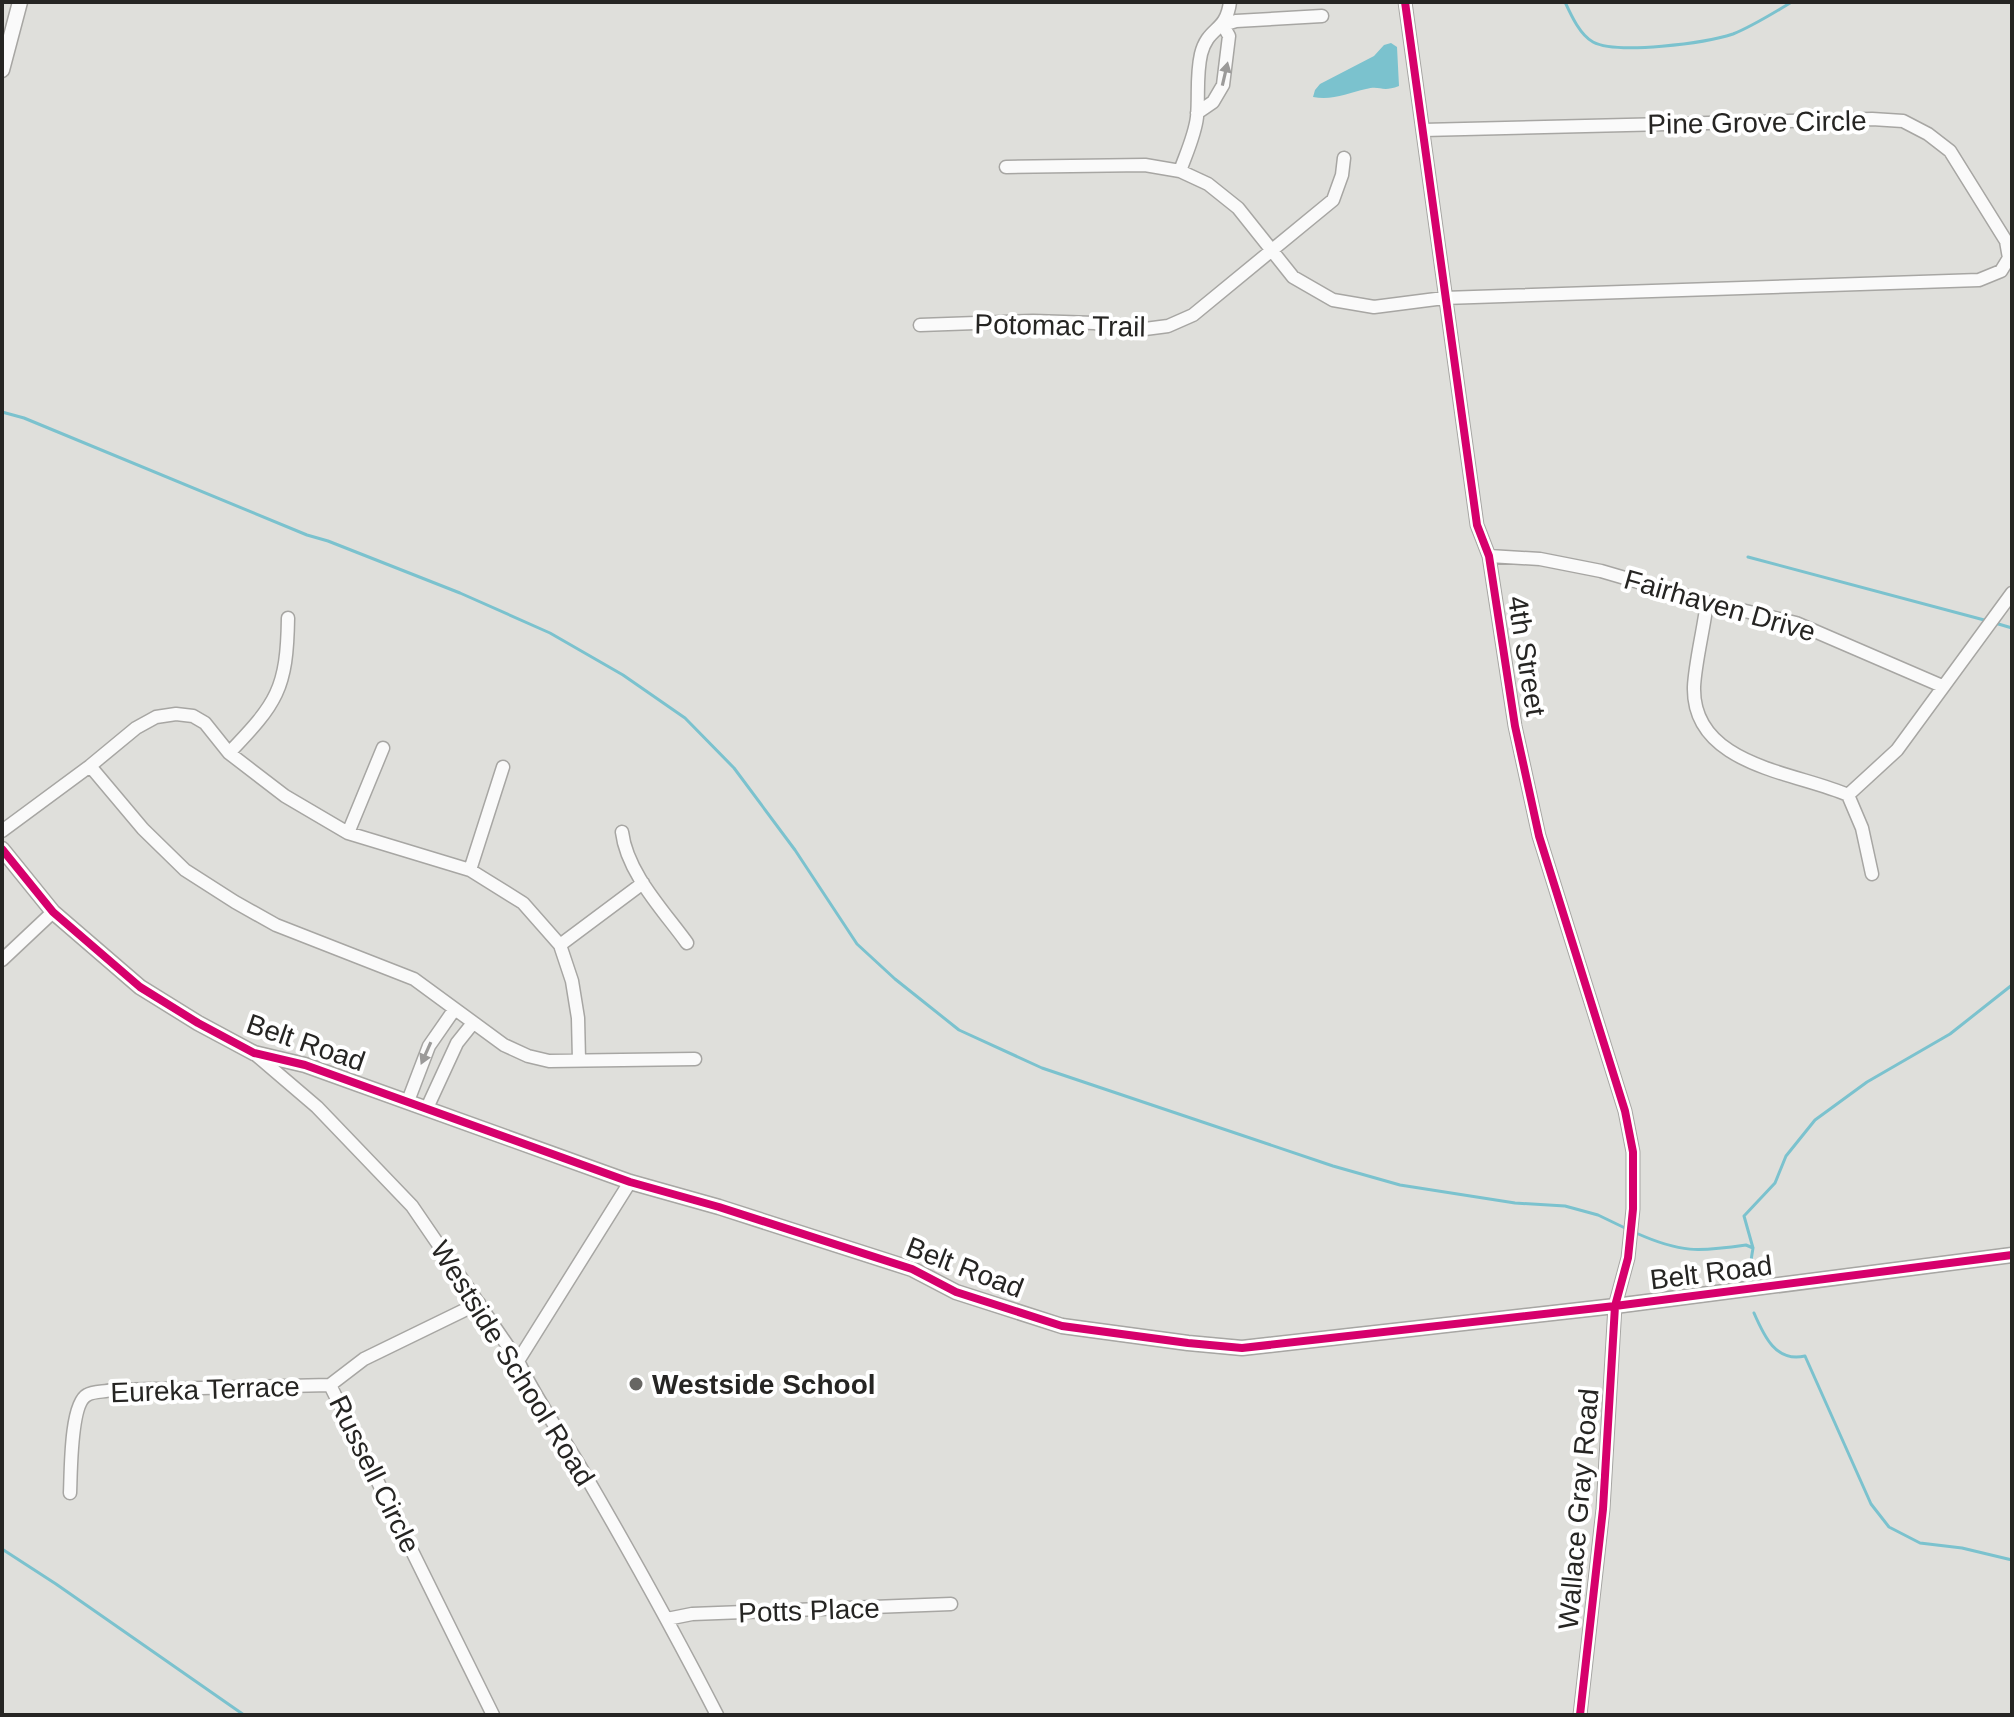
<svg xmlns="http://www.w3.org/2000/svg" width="2014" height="1717" font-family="Arial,sans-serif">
<rect width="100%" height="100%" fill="#dfdfdb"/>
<path fill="#7bc2ce" d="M1391,43L1397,47L1399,86C1381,93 1381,85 1366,89C1348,93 1332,101 1313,97L1315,90L1320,84L1374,56L1384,45Z"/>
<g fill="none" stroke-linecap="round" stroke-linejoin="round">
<path stroke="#7bc2ce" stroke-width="3" d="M1565,2C1571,15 1580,35 1593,42C1617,55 1706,43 1733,34C1753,26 1773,13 1792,2
M2,412L24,418L307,535L328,541L460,593L550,633L623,675L685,718L734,768L795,850L857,944L895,979L959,1030L1042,1068L1333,1166L1400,1185L1515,1203L1565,1206L1598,1215L1625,1228
M1748,557L1988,621
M1995,623L2012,628
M1636,1233C1681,1253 1698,1252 1746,1245L1753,1248
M1749,1273L1753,1248L1744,1216L1775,1183L1786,1156L1815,1120L1867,1082L1950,1034L2012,985
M1754,1313C1764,1336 1776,1363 1805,1356L1871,1504L1889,1527L1920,1543L1962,1548L2012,1560
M2,1549L56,1584L244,1715"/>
<g stroke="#a7a6a3" stroke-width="15">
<path id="minor" d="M1405,2L1477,525L1489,556L1515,726L1539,836L1625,1111L1633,1152V1209L1628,1258L1615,1306L1603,1509L1580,1715
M1223,25L1236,21L1322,16
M1197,113L1213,102L1223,85L1229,36L1223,25
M1006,167L1145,165L1180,171L1208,184L1238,208L1293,277L1333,300L1374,307L1444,298L1979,280L2001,271L2009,258L2006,241L1950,151L1928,134L1903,121L1872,119L1423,130
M1180,171C1186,154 1195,135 1197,117C1199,96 1196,76 1201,54C1208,26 1226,33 1230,2
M920,325L1033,321L1094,323L1145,329L1168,326L1193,315L1333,200L1342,175L1344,158
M1489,556L1540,559L1601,571L1707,602L1796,623L1942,686
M1707,602C1704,628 1695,663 1694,687C1692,766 1796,772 1848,795L1862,828L1872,874
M229,753C277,703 287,689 288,618
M90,766L143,829L185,870L235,902L276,925L414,979L504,1045L528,1056L549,1061L695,1059
M1848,795L1897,750L2012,593
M2,831L90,766L136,728L156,717L176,714L193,716L205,723L229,753L285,796L348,833L470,870L523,903L560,945L572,981L578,1018L579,1060
M622,832C627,873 664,911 687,943
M348,833L383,748
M470,870L503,767
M560,945L643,883
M2,960L53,912
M255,1054L317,1107L412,1206L518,1361C536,1400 562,1435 584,1473C630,1552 675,1633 717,1715
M408,1101L429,1046L454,1010
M427,1108L457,1043L473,1023
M518,1361L630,1182
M330,1385L493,1715
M330,1385L364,1359L479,1303
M70,1493C71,1474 70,1404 87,1395C93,1391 104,1392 112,1390L330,1385
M667,1619L692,1614L951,1604"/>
</g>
<g stroke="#a7a6a3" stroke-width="17">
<path id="tertiary" d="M2,70L20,2
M2,849L53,912L140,987L198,1023L254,1053L305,1065L630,1182L719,1207L912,1269L956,1292L1062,1326L1188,1343L1242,1348L1615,1306L2012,1255"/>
</g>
<use href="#minor" stroke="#fafafa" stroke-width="12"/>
<use href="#tertiary" stroke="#fafafa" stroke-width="14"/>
<g stroke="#fff" stroke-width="13">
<path id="cycleway" d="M1405,2L1477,525L1489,556L1515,726L1539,836L1625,1111L1633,1152V1209L1628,1258L1615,1306L1603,1509L1580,1715
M2,849L53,912L140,987L198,1023L254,1053L305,1065L630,1182L719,1207L912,1269L956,1292L1062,1326L1188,1343L1242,1348L1615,1306L2012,1255"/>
</g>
<use href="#cycleway" stroke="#d6006c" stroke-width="8"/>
</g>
<defs><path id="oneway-solid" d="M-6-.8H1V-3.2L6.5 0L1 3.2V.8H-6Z" transform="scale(2)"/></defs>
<g fill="#9b9a99">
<use href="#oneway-solid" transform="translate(1225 74) rotate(-77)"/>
<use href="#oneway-solid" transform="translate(426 1053) rotate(114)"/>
</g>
<circle fill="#676663" stroke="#fff" stroke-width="3" cx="636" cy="1384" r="8"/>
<g text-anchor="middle" stroke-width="8" stroke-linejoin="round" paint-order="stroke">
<g font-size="28" fill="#262523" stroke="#fff">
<text transform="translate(1757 122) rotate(-1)" y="10">Pine Grove Circle</text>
<text transform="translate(1060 325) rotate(1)" y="10">Potomac Trail</text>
<text transform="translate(1720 605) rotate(16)" y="10">Fairhaven Drive</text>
<text transform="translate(1527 656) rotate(81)" y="10">4th Street</text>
<text transform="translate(306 1042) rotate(19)" y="10">Belt Road</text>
<text transform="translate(965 1267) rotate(21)" y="10">Belt Road</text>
<text transform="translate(1711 1272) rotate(-7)" y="10">Belt Road</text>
<text transform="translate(513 1363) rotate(58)" y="10">Westside School Road</text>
<text transform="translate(205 1389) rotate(-2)" y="10">Eureka Terrace</text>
<text transform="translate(375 1474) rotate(64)" y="10">Russell Circle</text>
<text transform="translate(1578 1509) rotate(-85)" y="10">Wallace Gray Road</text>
<text transform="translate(809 1610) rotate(-2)" y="10">Potts Place</text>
</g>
<g font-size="28" font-weight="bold" fill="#262523" stroke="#fff" text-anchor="start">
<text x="652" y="1394">Westside School</text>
</g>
</g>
<rect width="2014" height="1717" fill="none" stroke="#262523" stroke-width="8"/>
</svg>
